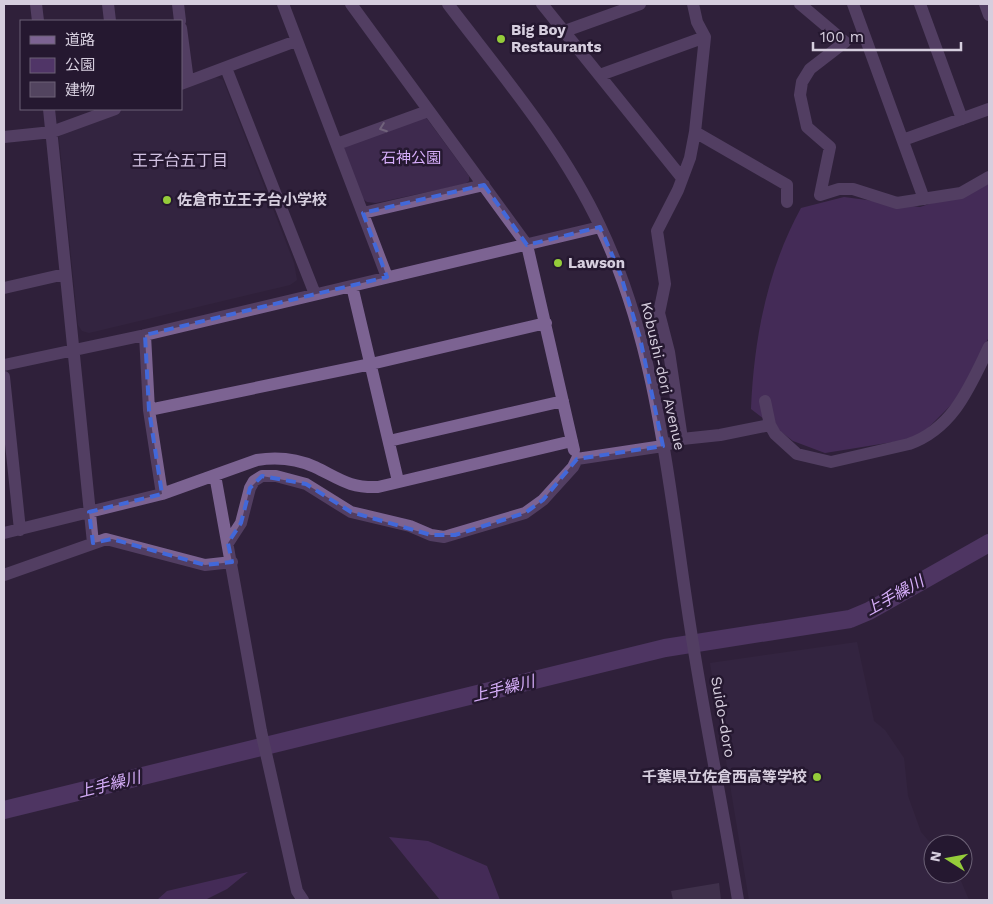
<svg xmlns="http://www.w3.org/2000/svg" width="993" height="904" font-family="'Work Sans','Noto Sans JP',sans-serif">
<rect width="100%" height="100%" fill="#2f213a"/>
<path fill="#392947" d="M215,77L223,80L294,263L297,280L290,285L89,333L82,331L78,325L59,137L69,128L123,109H181V88Z
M857,642L874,721L885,730L904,758L908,796L921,832L933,846V874H958L969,900H749L710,663Z"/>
<path fill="#503567" d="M425,116L469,176V181L465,184L376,203L367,202L362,198L343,150L346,145Z"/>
<path fill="#5e397a" d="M989,184V337L957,399L918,438L825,453L793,441L751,409C754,339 767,270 801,208L844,197L920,207Z
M389,837L428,841L487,866L500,900H440Z
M248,872L227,889L205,900H157L167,891Z"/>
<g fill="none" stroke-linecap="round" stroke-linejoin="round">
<path stroke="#734e92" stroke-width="18" d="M4,810L665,648L850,619L869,611L989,543"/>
</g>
<path fill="#52445f" d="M719,883L721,900H673L671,891Z"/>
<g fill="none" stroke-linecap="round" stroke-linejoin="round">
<path stroke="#7c6392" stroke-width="12" d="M36,4L38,21
M108,4L110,21
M178,4L180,21
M283,4L387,277
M351,4L527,245L574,450
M448,4C502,75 562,145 600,226C659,350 669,491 690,625C704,717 723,808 738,900
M542,4L682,178
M800,4L845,42L810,69L802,82L800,95L807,127L830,147L820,195
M853,4L924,199
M920,4L962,119
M985,4L989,15
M181,28L188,81
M565,31L640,4
M226,68L315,294
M600,75L705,37
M181,84L296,41
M49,109L93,543
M695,132L787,185V202
M4,137L52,132L115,109
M903,140L989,109
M337,144L428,111
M820,195L839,189H853L897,203L961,193L989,177
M363,213L484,185
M352,286L398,481
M4,288L65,274
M145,335L149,410L162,494
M4,365L145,335L600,227
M4,377L20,530
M765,401L770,425L775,434L797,454L831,462L909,444C954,428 970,386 989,347
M149,410L371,364L546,323
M682,439L669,352L659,313L665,284L657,231L678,190L690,158L695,132L705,37L697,22L693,4
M389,441L563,401
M215,475L261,731L297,891L303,900
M4,533L162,494L257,460C276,457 297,459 315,467C340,479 349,488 378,487L572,441
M228,543L241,523L250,488L254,481L262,476H276L306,484L351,512L410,526L431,535L444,537L525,513L543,500L573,467L577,459L663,446L682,439L720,435L770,425
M4,575L106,539L205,565L232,562"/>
</g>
<defs><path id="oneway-chevron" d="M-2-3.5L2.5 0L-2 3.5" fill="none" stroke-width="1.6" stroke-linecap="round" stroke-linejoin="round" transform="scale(1.25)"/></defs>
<use stroke="#c0b3cb" href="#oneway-chevron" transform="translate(383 128) rotate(160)"/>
<path d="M0 0H993V904H0ZM484,185L527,245L600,227L620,273L640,338L663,446L577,459L543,500L525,513L455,535H431L351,512L306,484L262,476L250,488L241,523L228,543L232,562L205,565L112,539L93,543L89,512L162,494L149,410L145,335L387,277L363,213Z" fill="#2f213a" fill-opacity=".55" fill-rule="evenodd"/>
<path fill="none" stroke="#4268d9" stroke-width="4" stroke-dasharray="10 6" stroke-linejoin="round" d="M484,185L527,245L600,227L620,273L640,338L663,446L577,459L543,500L525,513L455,535H431L351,512L306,484L262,476L250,488L241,523L228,543L232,562L205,565L112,539L93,543L89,512L162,494L149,410L145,335L387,277L363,213Z"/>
<g fill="#95cc3a" stroke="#251830" stroke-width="2">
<circle cx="501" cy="39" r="5"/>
<circle cx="167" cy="200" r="5"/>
<circle cx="558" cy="263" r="5"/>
<circle cx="817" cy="777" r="5"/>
</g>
<g text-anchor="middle" stroke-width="5" stroke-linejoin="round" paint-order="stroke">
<g font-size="15" font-weight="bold" fill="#d6cede" stroke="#251830" text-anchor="start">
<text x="511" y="35">Big Boy<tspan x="511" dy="17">Restaurants</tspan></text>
<text x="177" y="205">佐倉市立王子台小学校</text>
<text x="568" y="268">Lawson</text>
<text x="807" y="782" text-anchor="end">千葉県立佐倉西高等学校</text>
</g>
<g font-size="15" fill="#d5adf9" stroke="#251830">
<text x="411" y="163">石神公園</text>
</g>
<g font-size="15" fill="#d6cede" stroke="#251830">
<text transform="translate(663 376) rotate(77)" y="5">Kobushi-dori Avenue</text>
<text transform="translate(723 717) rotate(80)" y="5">Suido-doro</text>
</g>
<g font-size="16" fill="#d2c2e2" stroke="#251830">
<text x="180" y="166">王子台五丁目</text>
</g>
<g font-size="16" font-style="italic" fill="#d7affb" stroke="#251830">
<text transform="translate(894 595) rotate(-29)" y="6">上手繰川</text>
<text transform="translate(503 688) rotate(-14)" y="6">上手繰川</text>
<text transform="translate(109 784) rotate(-14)" y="6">上手繰川</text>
</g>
</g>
<rect width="993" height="904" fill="none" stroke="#d6cede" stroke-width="10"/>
<rect x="20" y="20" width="162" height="90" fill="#251830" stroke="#6c6176"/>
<rect x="30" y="36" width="25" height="8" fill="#7c6392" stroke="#6c6176"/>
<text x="65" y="45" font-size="15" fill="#d6cede">道路</text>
<rect x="30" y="58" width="25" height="15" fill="#503567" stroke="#6c6176"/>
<text x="65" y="70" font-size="15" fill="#d6cede">公園</text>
<rect x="30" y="82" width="25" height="15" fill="#52445f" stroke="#6c6176"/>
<text x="65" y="95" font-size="15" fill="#d6cede">建物</text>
<g transform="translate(948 859) rotate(281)"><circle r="24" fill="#251830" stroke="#6c6176"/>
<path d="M0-4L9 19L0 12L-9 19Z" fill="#95cc3a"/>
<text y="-8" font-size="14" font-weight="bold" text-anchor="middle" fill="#d6cede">N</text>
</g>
<path d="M813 42v8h148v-8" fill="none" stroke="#d6cede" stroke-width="2.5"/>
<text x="820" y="42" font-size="15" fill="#d6cede" stroke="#251830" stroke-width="4" paint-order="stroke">100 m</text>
</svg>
